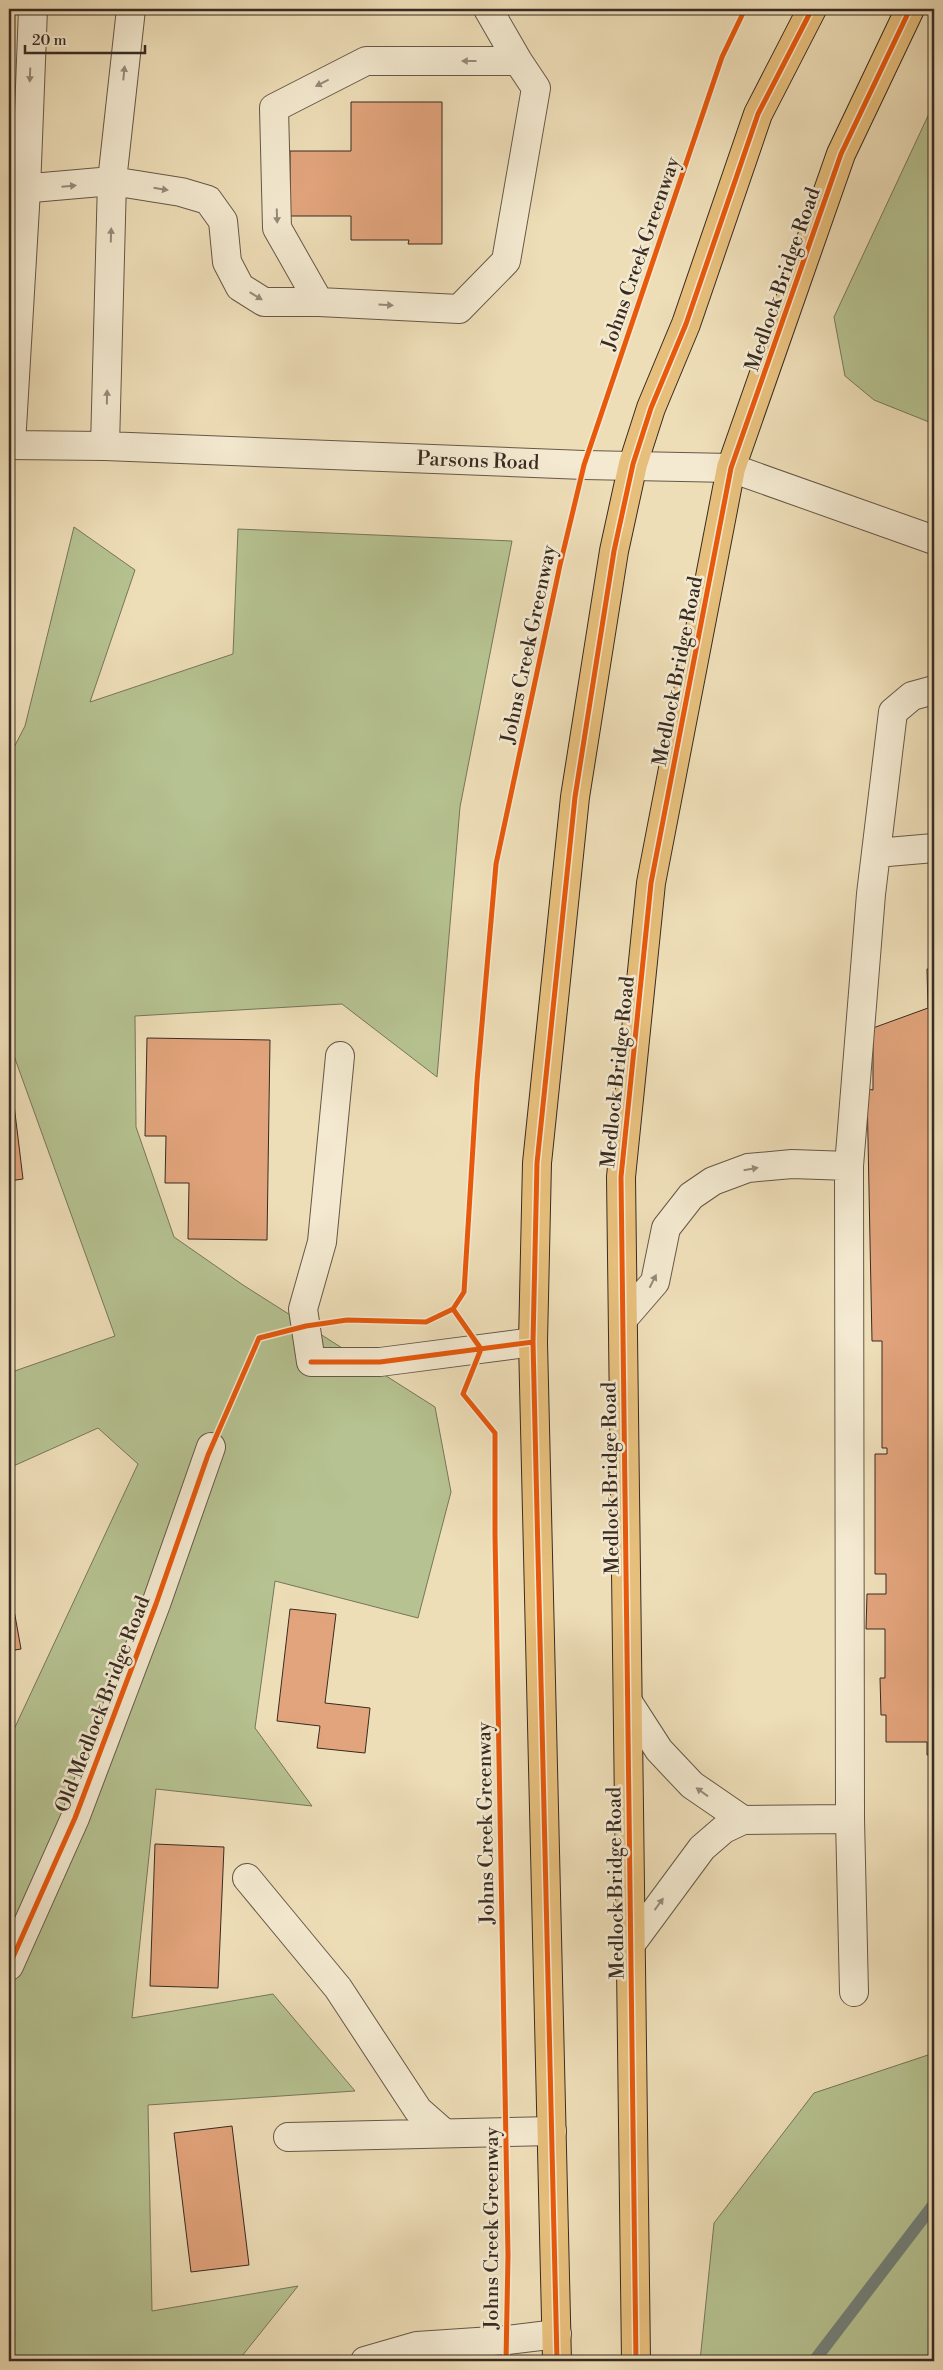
<svg xmlns="http://www.w3.org/2000/svg" width="943" height="2370" font-family="'Libre Bodoni',serif">
<rect width="100%" height="100%" fill="#eedeb8"/>
<filter id="stains"><feTurbulence type="fractalNoise" baseFrequency=".004" numOctaves="4"/><feColorMatrix values="0 0 0 0 .2 0 0 0 0 .09 0 0 0 0 .02 0 0 0 .5 -.17"/></filter>
<radialGradient id="worn" r=".72"><stop offset=".6" stop-color="#630" stop-opacity="0"/><stop offset="1" stop-color="#630" stop-opacity=".3"/></radialGradient>
<path fill="#b6c291" stroke="#77765a" d="M934,103V424L874,400L845,376L834,317Z
M74,527L135,570L90,702L233,654L238,529L512,541L460,807L437,1077L342,1004L135,1016L136,1127L174,1237L243,1285L435,1407L451,1492L418,1618L275,1581L255,1728L312,1806L156,1789L132,2018L273,1994L355,2091L148,2105L152,2311L298,2286L238,2361H9V1740L138,1464L98,1428L9,1468V1373L115,1336L9,1042V757L25,726Z
M934,2053V2361H700L714,2223L814,2093Z"/>
<g fill="none" stroke-linecap="round" stroke-linejoin="round">
<path stroke="#73817b" stroke-width="12" d="M814,2361L934,2204"/>
</g>
<path fill="#e2a47c" stroke="#382b23" d="M351,102H442V244H408L409,240H351V216H290V151H351Z
M934,968V1755H927V1742H886V1715H881L880,1678H885V1629H866L867,1594H886V1574H875V1454H887V1448H882V1341H872L867,1089L873,1090V1028L928,1008L927,969Z
M147,1038L270,1040L267,1240L188,1239L189,1183H165L166,1136H145Z
M9,1080H11L23,1179L9,1181Z
M9,1582L21,1649L9,1651Z
M290,1609L336,1614L325,1703L370,1708L365,1753L317,1748L320,1726L277,1721Z
M155,1844L224,1847L218,1988L150,1986Z
M232,2126L249,2265L191,2272L174,2133Z"/>
<g fill="none" stroke-linecap="round" stroke-linejoin="round">
<g stroke="#665848" stroke-width="30">
<path id="minor" d="M488,9L518,61L536,88L506,261L459,309L319,302L277,228L274,108L366,61H518
M9,190L112,181L181,192L208,200L223,221L227,262L240,287L264,302H319
M9,445L105,446L584,465L731,468L934,540
M11,445L26,190L33,9
M105,446L112,181L131,9
M876,853L934,848
M340,1056L322,1242L303,1309L311,1362H380L533,1342
M623,1319L655,1282L666,1228L691,1196L713,1181L748,1168L792,1164L849,1166
M628,1702L659,1750L692,1785L743,1820
M850,1819L854,1992
M247,1878L338,1988L418,2110L443,2132
M631,1944L702,1848L724,1829L743,1820L850,1819L849,1166L871,894L893,712L912,696L934,690
M9,1966L75,1818L156,1604L211,1447
M288,2137L552,2131
M365,2361L417,2346L507,2340L557,2334"/>
</g>
<g stroke="#382b23" stroke-width="30">
<path id="highway" d="M557,2361L533,1342L537,1163L575,797L614,551L633,464L651,408L686,324L758,114L812,9
M636,2361L621,1177L651,883L731,468L841,154L910,9"/>
</g>
<use href="#minor" stroke="#f4ead1" stroke-width="28"/>
<use href="#highway" stroke="#e7bf7c" stroke-width="28"/>
<g stroke="#f4ead1" stroke-width="8">
<path id="cycleway" d="M453,1309L481,1349L463,1394L495,1433V1535L508,2255L506,2361
M311,1362H380L533,1342
M9,1966L75,1818L156,1604L208,1455L259,1338L306,1326L347,1320L426,1322L453,1309L464,1292L477,1081L496,864L560,565L584,465L722,57L745,9
M557,2361L533,1342L537,1163L575,797L614,551L633,464L651,408L686,324L758,114L812,9
M636,2361L621,1177L651,883L731,468L841,154L910,9"/>
</g>
<use href="#cycleway" stroke="#e8590c" stroke-width="5"/>
</g>
<defs><path id="oneway-solid" d="M-6-.8H1V-3.2L6.5 0L1 3.2V.8H-6Z" transform="scale(1.25)"/></defs>
<g fill="#968a7a">
<use href="#oneway-solid" transform="translate(469 61) rotate(-180)"/>
<use href="#oneway-solid" transform="translate(124 73) rotate(-84)"/>
<use href="#oneway-solid" transform="translate(30 75) rotate(92)"/>
<use href="#oneway-solid" transform="translate(322 83) rotate(153)"/>
<use href="#oneway-solid" transform="translate(69 186) rotate(-5)"/>
<use href="#oneway-solid" transform="translate(161 189) rotate(9)"/>
<use href="#oneway-solid" transform="translate(277 216) rotate(88)"/>
<use href="#oneway-solid" transform="translate(111 235) rotate(-88)"/>
<use href="#oneway-solid" transform="translate(256 296) rotate(31)"/>
<use href="#oneway-solid" transform="translate(386 305) rotate(3)"/>
<use href="#oneway-solid" transform="translate(107 397) rotate(-89)"/>
<use href="#oneway-solid" transform="translate(751 1169) rotate(-10)"/>
<use href="#oneway-solid" transform="translate(653 1281) rotate(-63)"/>
<use href="#oneway-solid" transform="translate(702 1792) rotate(-144)"/>
<use href="#oneway-solid" transform="translate(659 1904) rotate(-54)"/>
</g>
<g text-anchor="middle" stroke-width="5" stroke-linejoin="round" paint-order="stroke">
<g font-size="20" fill="#382b23" stroke="#f4ead1">
<text transform="translate(640 253) rotate(-71)" y="7">Johns Creek Greenway</text>
<text transform="translate(782 279) rotate(-71)" y="7">Medlock Bridge Road</text>
<text transform="translate(478 460) rotate(2)" y="7">Parsons Road</text>
<text transform="translate(528 644) rotate(-78)" y="7">Johns Creek Greenway</text>
<text transform="translate(677 671) rotate(-79)" y="7">Medlock Bridge Road</text>
<text transform="translate(617 1072) rotate(-84)" y="7">Medlock Bridge Road</text>
<text transform="translate(610 1478) rotate(-91)" y="7">Medlock Bridge Road</text>
<text transform="translate(102 1704) rotate(-69)" y="7">Old Medlock Bridge Road</text>
<text transform="translate(485 1823) rotate(-91)" y="7">Johns Creek Greenway</text>
<text transform="translate(615 1883) rotate(-91)" y="7">Medlock Bridge Road</text>
<text transform="translate(491 2228) rotate(-90)" y="7">Johns Creek Greenway</text>
</g>
</g>
<rect width="943" height="2370" fill="none" stroke="#eedeb8" stroke-width="30"/>
<rect x="10" y="10" width="923" height="2350" fill="none" stroke="#382b23" stroke-width="2.5"/>
<rect x="15" y="15" width="913" height="2340" fill="none" stroke="#382b23"/>
<path d="M25 45v8h120v-8" fill="none" stroke="#382b23" stroke-width="2.5"/>
<text x="32" y="45" font-size="15" fill="#382b23" stroke="#f4ead1" stroke-width="4" paint-order="stroke">20 m</text>
<rect width="100%" height="100%" filter="url(#stains)"/>
<rect width="100%" height="100%" fill="url(#worn)"/>
</svg>
